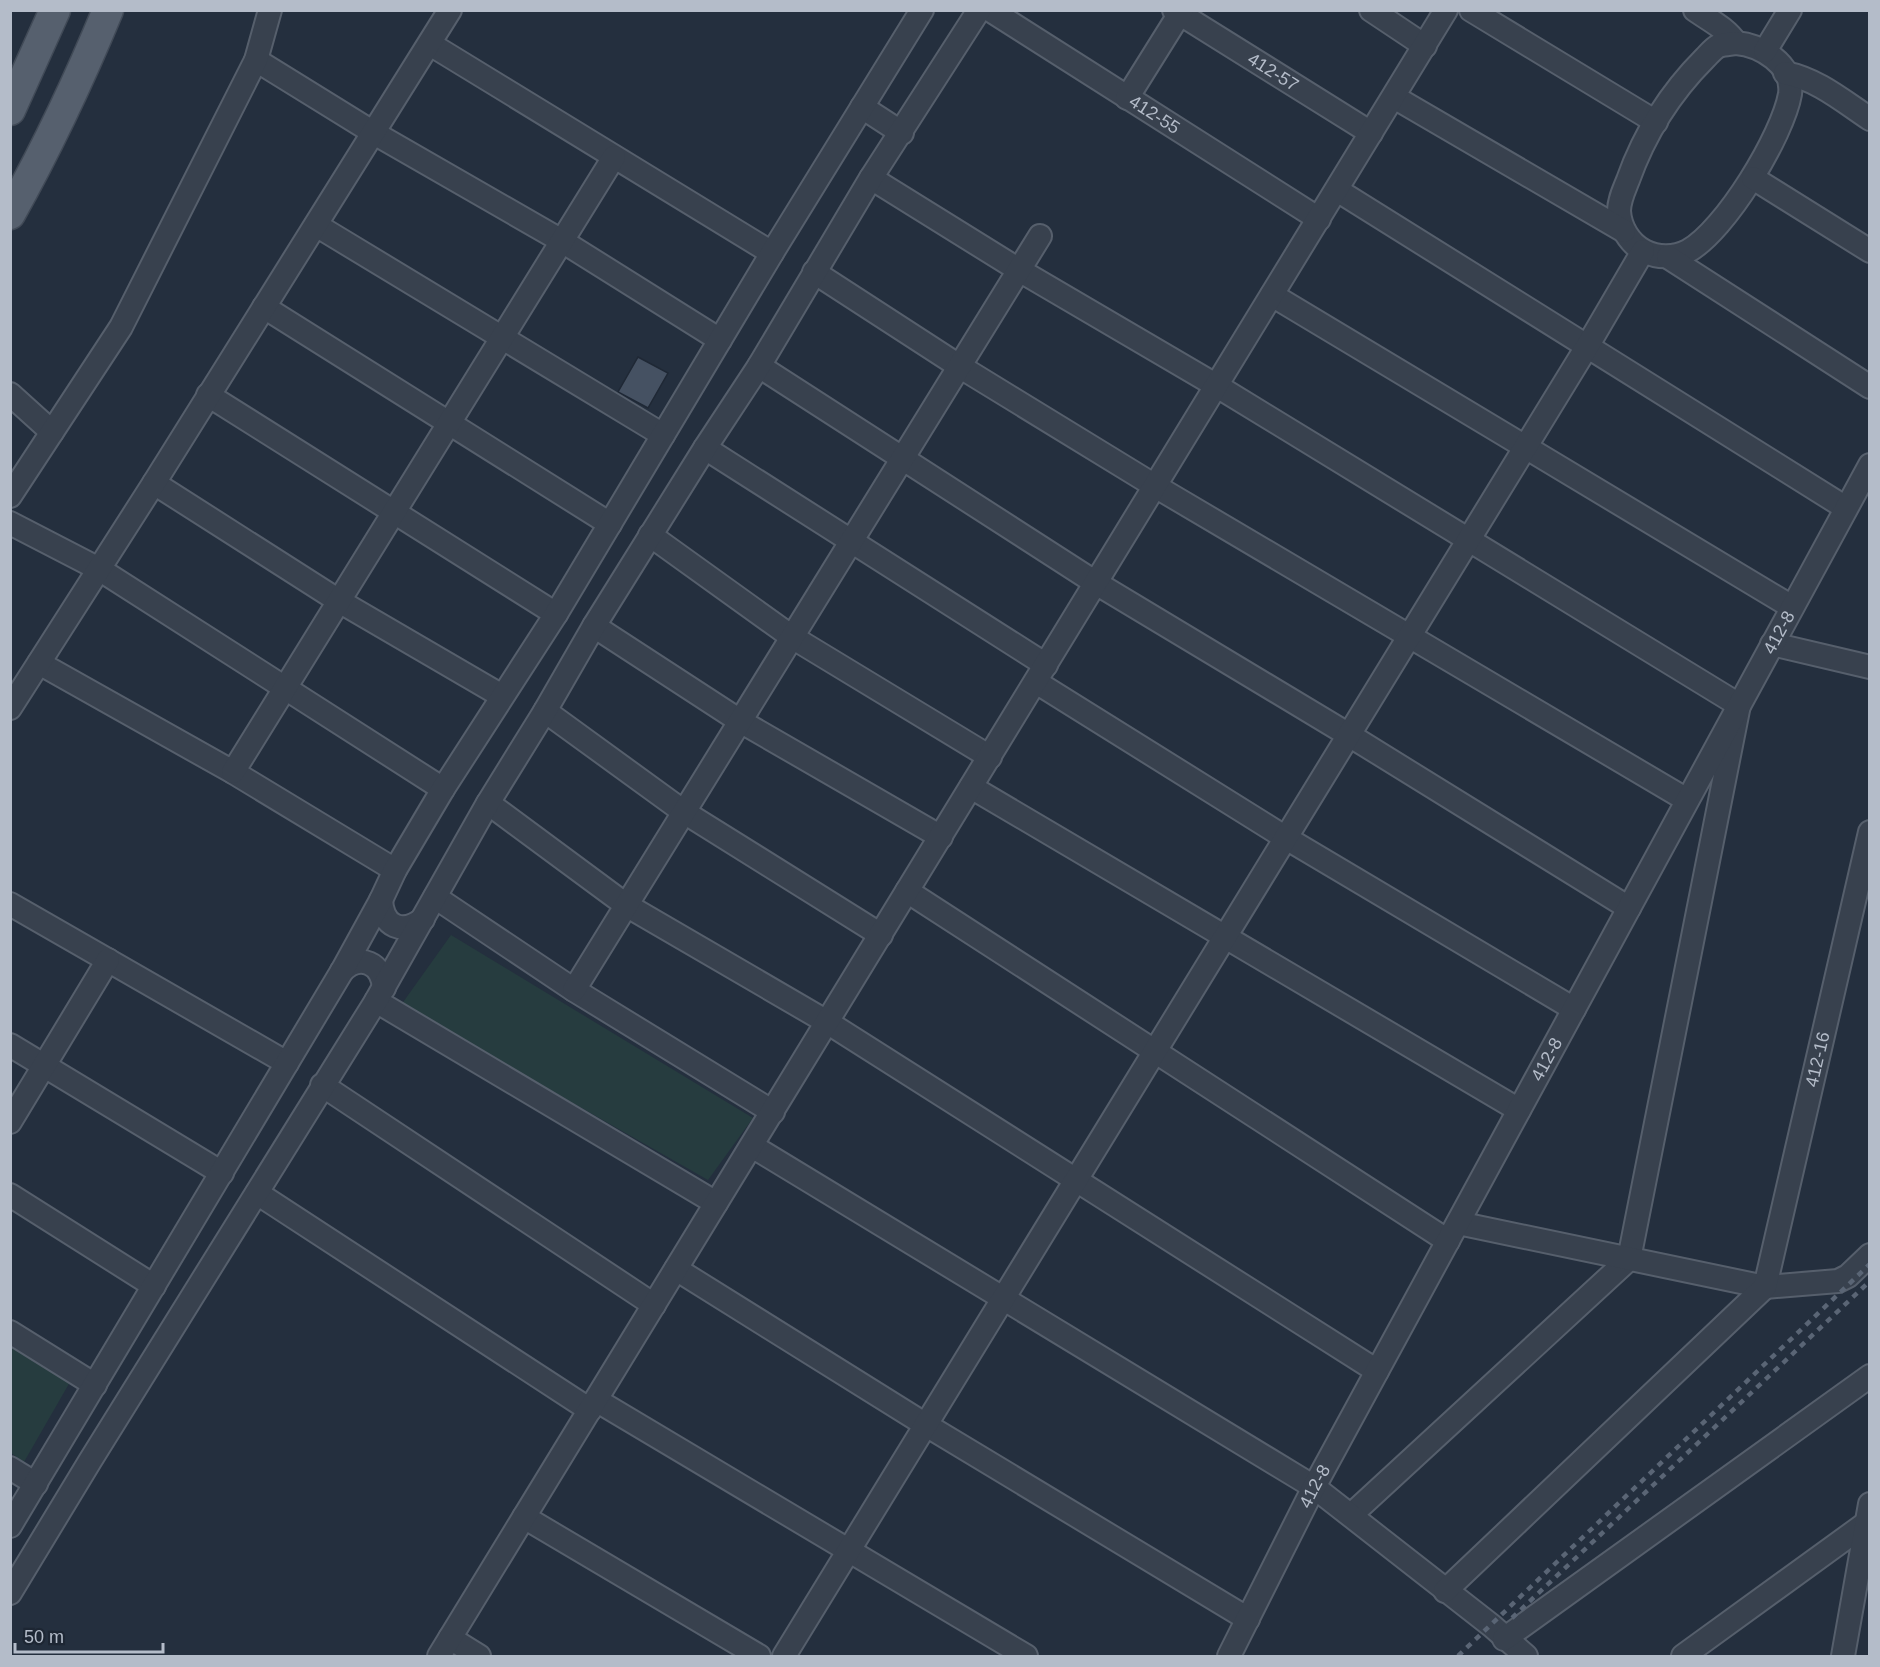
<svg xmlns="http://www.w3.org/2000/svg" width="1880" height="1667" font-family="Arial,sans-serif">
<rect width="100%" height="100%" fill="#242f3e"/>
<path fill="#263c3f" d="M451,935L753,1118L708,1180L401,1005Z
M10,1346L70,1382L24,1462L11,1453Z"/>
<path fill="#455162" stroke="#1f2835" stroke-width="1.5" d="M638,357L668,373L648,408L618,392Z"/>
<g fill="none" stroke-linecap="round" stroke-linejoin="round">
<g stroke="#565f6c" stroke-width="26">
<g id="minor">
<path id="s1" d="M990,10L1319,219"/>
<path id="s2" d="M1174,10L1371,133"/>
<path d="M1371,10L1425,46"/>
<path d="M1471,10L1656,122"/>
<path d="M1695,10C1709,20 1726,28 1736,43"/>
<path d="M1736,43C1760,45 1794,64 1790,94C1783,135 1725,231 1688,251C1675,258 1657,258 1644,251C1629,243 1620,227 1619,211C1619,200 1624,190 1628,180C1644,135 1671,92 1705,58C1709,54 1713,49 1718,46C1724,44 1730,44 1736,43Z"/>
<path d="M430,44L772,253"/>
<path d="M1765,51L1790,10"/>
<path d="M256,60L374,133L562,241L720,340"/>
<path d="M1785,73C1817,79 1843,101 1870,119"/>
<path d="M1394,97L1624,231"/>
<path d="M1127,98L1182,10"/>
<path d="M862,107L902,133"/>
<path d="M871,178L1019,270L1217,386L1739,705L1629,1259L1351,1515"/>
<path d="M1753,178L1870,251"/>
<path d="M1337,190L1846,508"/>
<path d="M316,225L663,435"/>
<path d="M1668,257L1870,387"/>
<path d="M814,272L959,366L1155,486L1687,800"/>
<path d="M1272,295L1792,607"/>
<path d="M264,307L610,524"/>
<path d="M759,366L1096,583L1349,735L1629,908"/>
<path d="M10,394L52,432"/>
<path d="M208,395L556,614"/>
<path d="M705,448L1046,665"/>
<path d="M154,483L339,601L502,696"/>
<path d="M10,496L121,327L256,60L270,10"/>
<path d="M10,523L99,569L443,789"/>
<path d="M650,535L792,637L990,757"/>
<path d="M594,626L740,721L941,837"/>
<path d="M1772,644L1870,667"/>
<path d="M39,663L233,772L395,870"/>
<path d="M1036,682L1286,838L1574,1009"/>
<path d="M10,708L154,483L450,10"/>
<path d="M545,711L684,812L881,935"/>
<path d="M233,772L614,157"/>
<path d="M971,787L1519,1110"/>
<path d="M488,803L626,905L827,1022L1377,1371"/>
<path d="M907,891L1448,1241"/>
<path d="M435,897L574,990L773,1112"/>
<path d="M381,900C383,927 402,935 423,919"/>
<path d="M10,904L287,1063"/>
<path d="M342,971C360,953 382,963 384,988"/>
<path d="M574,990L1040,236"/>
<path d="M376,1001L716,1203"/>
<path d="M10,1045L222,1173"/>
<path d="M322,1085L654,1305"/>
<path d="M10,1122L108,960"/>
<path d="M752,1146L1314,1487L1492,1626L1526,1656"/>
<path d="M257,1193L590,1410"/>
<path d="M10,1195L154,1286"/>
<path d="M1458,1223L1765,1287L1838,1281L1848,1276L1870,1255"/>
<path d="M676,1269L926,1425L1248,1619"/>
<path d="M10,1332L95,1385"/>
<path d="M596,1400L1026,1656"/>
<path d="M10,1468L36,1484"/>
<path d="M524,1517L759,1656"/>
<path d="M10,1526L342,971L381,900L395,870L443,789L556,614L772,253L922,10"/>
<path id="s3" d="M1445,1591L1765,1287L1870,832"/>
<path d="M10,1593L90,1461L376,1001L488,803L545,711L594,626L705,448L759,366L871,178L979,10"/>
<path d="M450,1638L479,1656"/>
<path d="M1504,1639L1870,1376"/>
<path d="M439,1656L1446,10"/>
<path d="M784,1656L1588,345L1643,251"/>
<path id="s4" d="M1229,1656L1314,1487L1870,465"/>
<path d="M1683,1656L1865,1524"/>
<path d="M1843,1656L1870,1504"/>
</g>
</g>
<g stroke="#414a57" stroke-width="33">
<path id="major" d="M10,110L55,10
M10,214C47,148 79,80 108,10"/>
</g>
<use href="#minor" stroke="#38414e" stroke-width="22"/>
<use href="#major" stroke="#56606e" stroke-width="30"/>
<path stroke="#5a6575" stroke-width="4.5" stroke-dasharray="6 6" stroke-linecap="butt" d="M1512,1618L1870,1281
M1458,1656L1870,1264"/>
</g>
<g text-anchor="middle" stroke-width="4.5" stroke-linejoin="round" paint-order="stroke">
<g font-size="18" fill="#b4bcc9" stroke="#1d2633">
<text dy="6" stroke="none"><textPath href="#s2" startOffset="117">412-57</textPath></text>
<text dy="6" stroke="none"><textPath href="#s1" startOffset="195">412-55</textPath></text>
<text dy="6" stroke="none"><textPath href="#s4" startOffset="1162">412-8</textPath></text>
<text dy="6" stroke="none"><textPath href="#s4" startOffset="676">412-8</textPath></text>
<text dy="6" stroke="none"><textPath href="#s3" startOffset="675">412-16</textPath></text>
<text dy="6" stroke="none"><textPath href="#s4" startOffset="190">412-8</textPath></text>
</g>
</g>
<rect width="1880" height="1667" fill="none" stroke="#b4bcc9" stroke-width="24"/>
<path d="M15 1643v9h148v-9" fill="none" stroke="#b4bcc9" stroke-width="3"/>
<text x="24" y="1643" font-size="18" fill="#b4bcc9" stroke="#1d2633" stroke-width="4.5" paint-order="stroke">50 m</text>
</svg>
